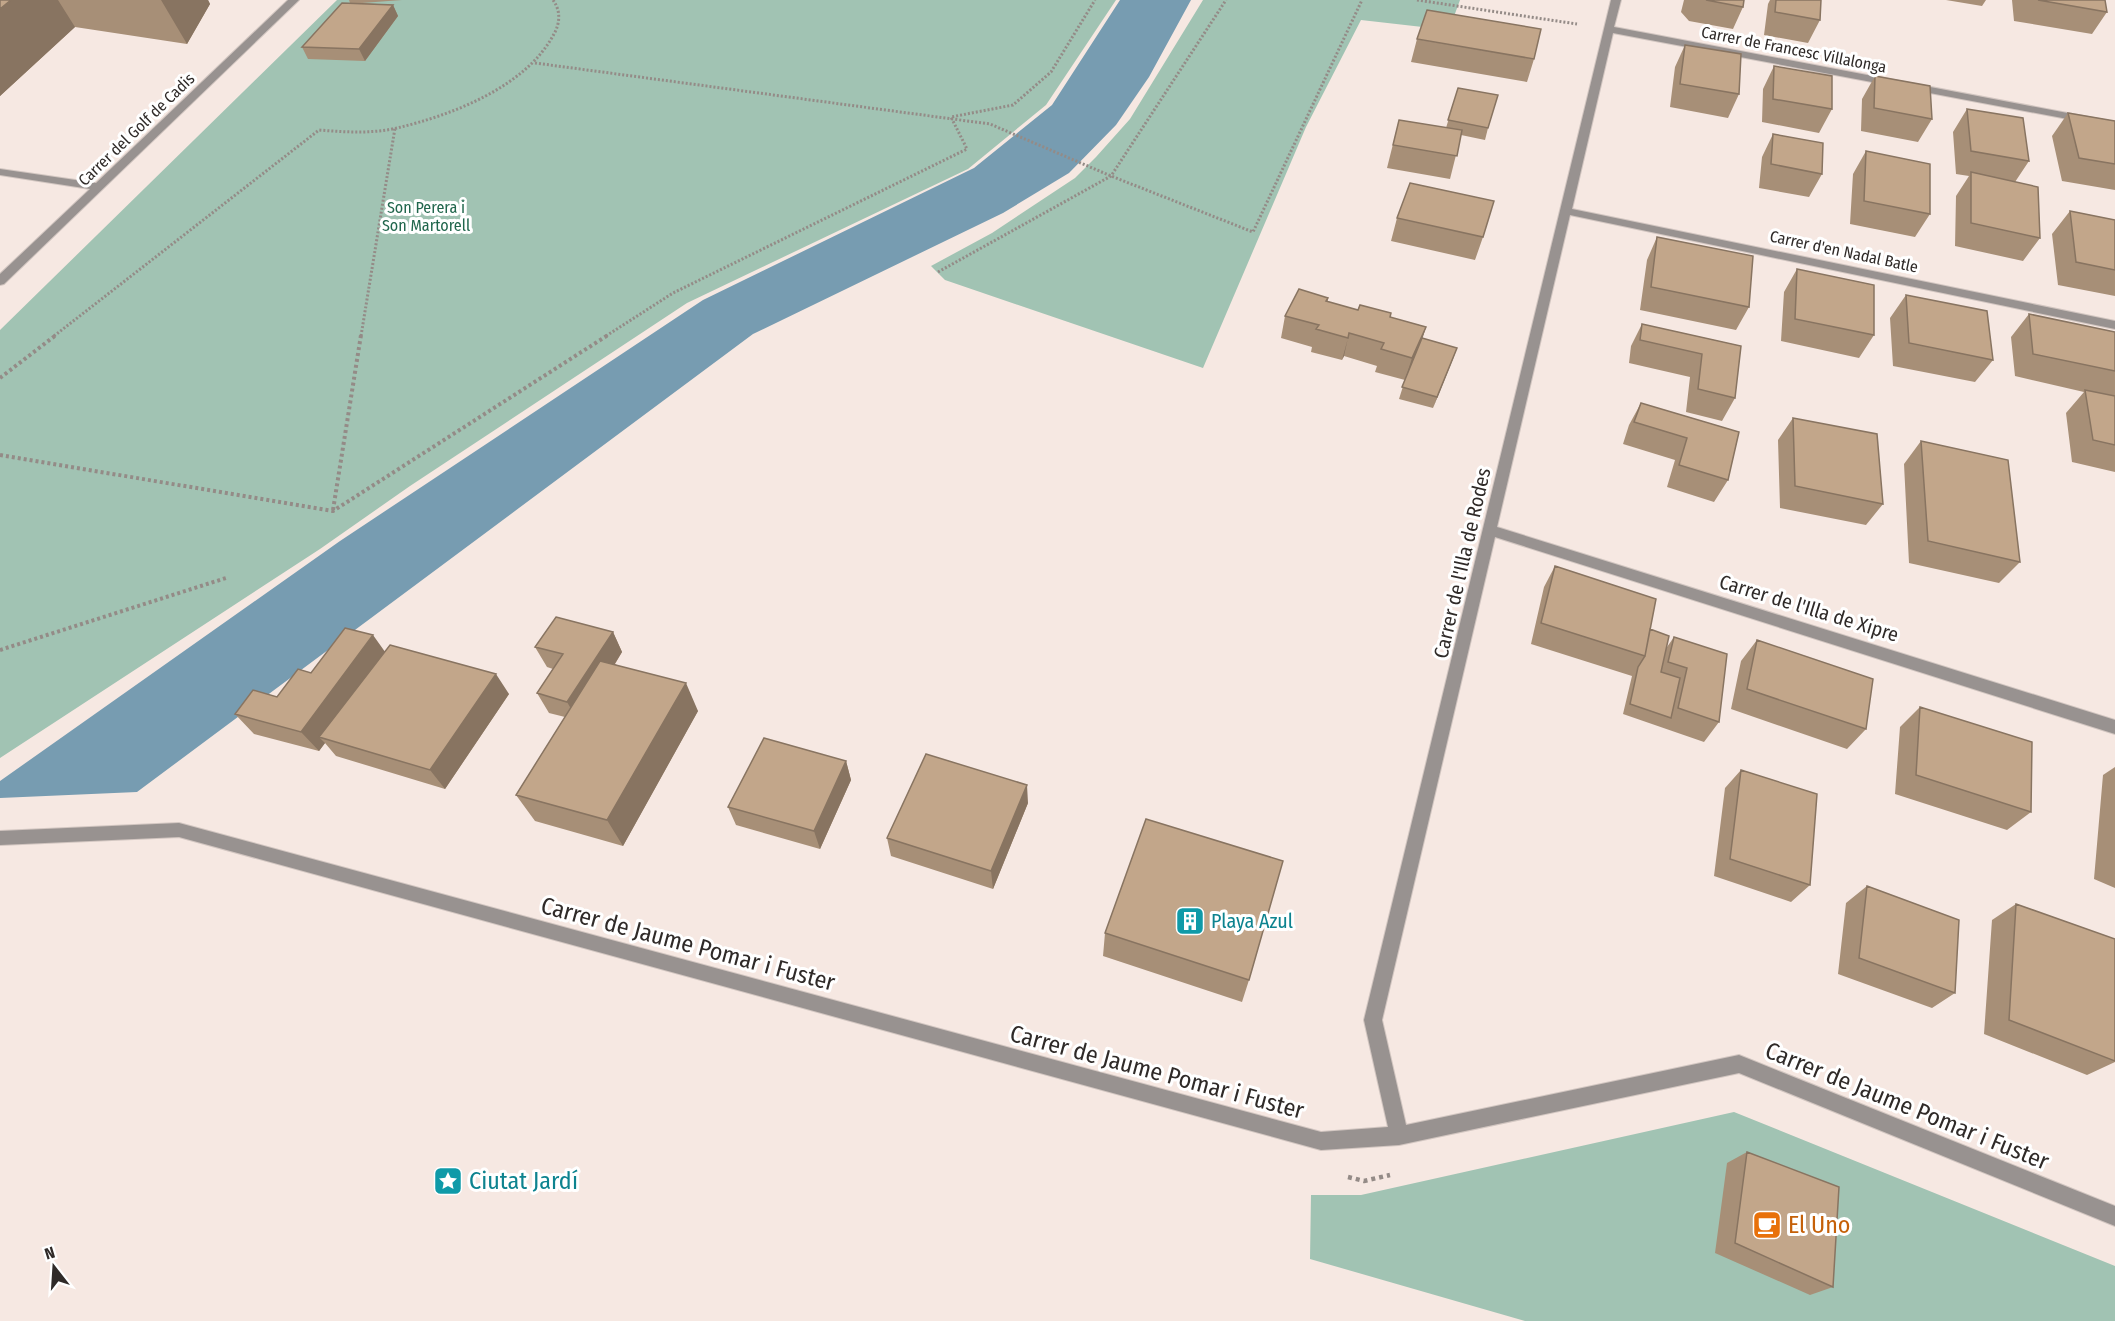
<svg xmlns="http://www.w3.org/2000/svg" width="2115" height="1321" font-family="'Fira Sans Condensed',sans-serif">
<rect width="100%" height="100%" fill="#f6e8e2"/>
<path fill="#a1c3b3" d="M337,0H1116L1046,105L968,169L687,303L410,486L320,549L0,758V330Z
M1203,0H1460L1449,30L1361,20L1306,127L1203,368L945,280L931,266L992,233L1075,178L1096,157L1130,119Z
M1734,1112L2115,1266V1321H1525L1310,1259L1311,1195H1361Z"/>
<path fill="#779cb1" d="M1120,0H1191L1149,77L1116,125L1069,173L1003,213L753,334L137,792L0,798V781L340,541L703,300L974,168L1052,105Z"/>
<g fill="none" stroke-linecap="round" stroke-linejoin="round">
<g stroke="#d2c6c1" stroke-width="2">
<path id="minor" d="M288,0H299L4,284L0,285V274L90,189L0,175V169L96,183Z
M1611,0H1621L1614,27L2115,122V128L1613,33L1572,209L2115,321V329L1570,215L1497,527L2115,720V734L1495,537L1382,1020L1406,1125L1739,1055L2115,1206V1226L1739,1073L1399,1145L1321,1150L179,837L0,845V831L179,823L1321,1132L1388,1127L1364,1020Z"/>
</g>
<path stroke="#948b87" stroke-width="3" stroke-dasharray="2 2" stroke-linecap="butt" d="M1417,0L1577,24
M535,63L990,124L1111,176L1253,232L1362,0
M938,272L1111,176L1226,0
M54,336L319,130C345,132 371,134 397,128C452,115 526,87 554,34C560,23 561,11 553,0
M361,336L395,128
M606,336L673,293L967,149L951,117L1013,105L1051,72L1095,0"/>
<path stroke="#948b87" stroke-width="4" stroke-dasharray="3 3" stroke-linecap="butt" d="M0,378L56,335
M0,455L333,511L608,335
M333,510L361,335
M0,650L226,578"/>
<path stroke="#948b87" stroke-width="4.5" stroke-dasharray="4 4" stroke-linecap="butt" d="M1348,1177L1364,1181L1390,1175"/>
<use href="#minor" fill="#989290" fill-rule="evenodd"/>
</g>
<path fill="#a78f77" d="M0,0H208L210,4L187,44L75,27L0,96Z
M349,0H402L362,3L393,5L398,16L365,61L308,59L302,47L350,3Z
M1684,0H1744L1743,7L1733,29L1689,21L1681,12Z
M1770,0H1821L1820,20L1808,43L1764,35L1768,4Z
M1946,0H1986L1982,6Z
M2012,0H2105L2107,12L2092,34L2014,21Z
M1417,39L1534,59L1527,82L1411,62Z
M1685,45L1739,94L1728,118L1670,107L1675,67Z
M1774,66L1832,109L1819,133L1762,122L1763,89Z
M1875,76L1932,119L1918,142L1861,131L1862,99Z
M1458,88L1488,128L1485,140L1461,135L1450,179L1387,168L1399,120L1446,128Z
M1967,109L2029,161L2015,182L2040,238L2023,261L1955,246L1956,196L1969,176L1956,174L1953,132Z
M2068,113L2115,121V190L2062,181L2052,136Z
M1773,134L1822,174L1809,197L1759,188L1762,157Z
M1866,151L1930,214L1915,237L1850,224L1853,174Z
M2070,211L2115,220V296L2058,285L2052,234Z
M1397,218L1483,237L1475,260L1391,241Z
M1657,237L1749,307L1736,330L1640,310L1647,260Z
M1797,269L1874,335L1859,358L1781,341L1784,292Z
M1906,295L1993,360L1975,382L1893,366L1890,318Z
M1328,298V302L1358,310L1390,317L1426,327L1422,338L1457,348L1433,408L1399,399L1405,380L1375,372L1377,366L1344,356L1342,360L1311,352L1312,347L1281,338L1285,316Z
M2029,314L2115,332V472L2072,462L2066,413L2084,392L2015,376L2011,337Z
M1642,324L1741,346L1735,398L1722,421L1686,412L1690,377L1629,363L1631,346Z
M1641,403L1739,432L1728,480L1714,502L1667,487L1675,460L1623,444L1629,425Z
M1793,418L1883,504L1866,525L1780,508L1778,440Z
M1921,441L2020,562L1999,583L1909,563L1904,464Z
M1555,566L1650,629L1667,647L1674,637L1719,722L1704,742L1623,714L1632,676L1531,644L1544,587Z
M613,632L622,652L615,664L698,711L623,846L535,821L516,795L565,717L549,713L537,693L553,669L547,667L535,647Z
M1757,640L1866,729L1847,749L1731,709L1741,661Z
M385,651L509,694L445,789L336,756L325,743L319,751L254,734L235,714L277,697L311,673Z
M1920,707L2031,812L2007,830L1895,794L1900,727Z
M846,761L851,780L820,849L736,825L728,807Z
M2115,767V888L2094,879L2103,775Z
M1741,770L1810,885L1791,902L1714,876L1725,788Z
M1028,803L993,889L891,856L887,838Z
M1867,886L1955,993L1932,1008L1838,974L1846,903Z
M2016,904L2115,939V1062L2087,1075L1984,1034L1992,920Z
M1105,933L1249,980L1242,1002L1103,956Z
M1747,1152L1833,1287L1810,1295L1715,1253L1727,1163Z"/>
<path fill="#887461" d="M11,0H58L75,27L0,96V9Z
M161,0H208L210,4L187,44Z
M393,5L398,16L365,61L359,49Z
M1426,327L1419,350L1405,380L1412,358Z
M1349,333L1344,356L1342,360L1348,338Z
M1457,348L1453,359L1433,408L1437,397Z
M613,632L622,652L579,722L567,702Z
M373,635L388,656L319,737L325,743L319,751L301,732Z
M496,674L509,694L445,789L430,770Z
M686,683L698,711L623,846L607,820Z
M846,761L851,780L820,849L814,831Z
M1027,785L1028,803L993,889L991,871Z"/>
<path fill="#c2a68a" stroke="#887461" stroke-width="1.5" d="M0,0H11L0,9Z
M1706,0H1744L1743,7Z
M1776,0H1821L1820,20L1775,12Z
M2038,0H2105L2107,12Z
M342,3L393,5L359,49L302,47Z
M1427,10L1541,29L1534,59L1417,39Z
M1685,45L1741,54L1739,94L1680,84Z
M1774,66L1832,76V109L1773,99Z
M1875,76L1930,86L1932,119L1874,108Z
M1458,88L1498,95L1488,128L1448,120Z
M1967,109L2023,118L2029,161L1971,151Z
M2068,113L2115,121V164L2079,158Z
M1399,120L1462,130L1457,156L1393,145Z
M1773,134L1823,143L1822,174L1771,164Z
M1866,151L1930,164V214L1864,201Z
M1971,172L2038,187L2040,238L1971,223Z
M1410,183L1494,201L1483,237L1397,218Z
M2070,211L2115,220V270L2076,262Z
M1657,237L1753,256L1749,307L1651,287Z
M1797,269L1874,285V335L1795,319Z
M1299,289L1328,298L1326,301L1358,310L1360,305L1391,313L1390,317L1426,327L1412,358L1381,349L1384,343L1349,333L1348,338L1316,329L1319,325L1285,316Z
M1906,295L1987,311L1993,360L1909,343Z
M2029,314L2115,332V371L2033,354Z
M1642,324L1741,346L1735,398L1698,389L1702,354L1640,340Z
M1422,338L1457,348L1437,397L1402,387Z
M2085,390L2115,396V445L2093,440Z
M1641,403L1739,432L1728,480L1679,465L1687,438L1634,422Z
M1793,418L1877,434L1883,504L1795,486Z
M1921,441L2008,460L2020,562L1928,541Z
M1555,566L1656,599L1645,656L1541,623Z
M556,617L613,632L567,702L537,693L563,654L535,647Z
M345,628L373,635L301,732L235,714L253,690L277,697L298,669L311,673Z
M1650,629L1669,636L1661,672L1680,678L1671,718L1630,704L1638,667L1645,656Z
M1674,637L1727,654L1719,722L1678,708L1687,668L1668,662Z
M1757,640L1873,679L1866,729L1747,689Z
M390,645L496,674L430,770L319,737Z
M600,661L686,683L607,820L516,795Z
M1920,707L2032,742L2031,812L1916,775Z
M764,738L846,761L814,831L728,807Z
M926,754L1027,785L991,871L887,838Z
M1741,770L1817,794L1810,885L1730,859Z
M1146,819L1283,861L1249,980L1105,933Z
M1867,886L1959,920L1955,993L1859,958Z
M2016,904L2115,939V1061L2009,1020Z
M1747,1152L1839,1187L1833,1287L1735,1243Z"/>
<defs>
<g id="building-square" transform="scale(1.5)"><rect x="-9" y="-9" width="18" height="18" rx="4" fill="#0f9aa8" stroke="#fff"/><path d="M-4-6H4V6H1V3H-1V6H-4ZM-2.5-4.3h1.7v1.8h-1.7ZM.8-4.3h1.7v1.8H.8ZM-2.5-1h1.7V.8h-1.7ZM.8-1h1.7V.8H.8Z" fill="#fff"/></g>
<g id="sight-square" transform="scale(1.5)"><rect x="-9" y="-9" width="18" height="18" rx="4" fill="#0f9aa8" stroke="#fff"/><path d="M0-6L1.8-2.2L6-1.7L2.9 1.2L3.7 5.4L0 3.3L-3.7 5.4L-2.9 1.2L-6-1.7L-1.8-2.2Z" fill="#fff"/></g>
<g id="cafe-square" transform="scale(1.5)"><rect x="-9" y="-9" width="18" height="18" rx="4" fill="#e8710a" stroke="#fff"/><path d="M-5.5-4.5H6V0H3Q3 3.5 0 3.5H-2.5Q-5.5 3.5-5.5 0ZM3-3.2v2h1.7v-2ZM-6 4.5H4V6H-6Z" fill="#fff"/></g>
</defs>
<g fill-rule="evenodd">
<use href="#building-square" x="1190" y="921"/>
<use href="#sight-square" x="448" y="1181"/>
<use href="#cafe-square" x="1767" y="1225"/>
</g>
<g text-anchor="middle" stroke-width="6" stroke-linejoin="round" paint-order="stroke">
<g font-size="16" fill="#2f2a28" stroke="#fff">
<text transform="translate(1794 49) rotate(11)" y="6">Carrer de Francesc Villalonga</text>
<text transform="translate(136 129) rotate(-44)" y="6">Carrer del Golf de Cadis</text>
<text transform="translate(1844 251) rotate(12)" y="6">Carrer d'en Nadal Batle</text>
</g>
<g font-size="16" fill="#20664c" stroke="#fff">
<text x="426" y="213">Son Perera i<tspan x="426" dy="18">Son Martorell</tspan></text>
</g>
<g font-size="20" fill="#2f2a28" stroke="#fff">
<text transform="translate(1462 563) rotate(-77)" y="7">Carrer de l'Illa de Rodes</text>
<text transform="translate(1809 608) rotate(17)" y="7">Carrer de l'Illa de Xipre</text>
</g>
<g font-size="20" fill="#0d838f" stroke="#fff" text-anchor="start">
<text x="1211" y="928">Playa Azul</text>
</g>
<g font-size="24" fill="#2f2a28" stroke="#fff">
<text transform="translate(688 944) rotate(15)" y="8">Carrer de Jaume Pomar i Fuster</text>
<text transform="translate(1157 1072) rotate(15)" y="8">Carrer de Jaume Pomar i Fuster</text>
<text transform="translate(1907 1106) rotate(22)" y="8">Carrer de Jaume Pomar i Fuster</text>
</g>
<g font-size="24" fill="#0d838f" stroke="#fff" text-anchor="start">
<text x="469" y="1189">Ciutat Jardí</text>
</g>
<g font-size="24" fill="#c56008" stroke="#fff" text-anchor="start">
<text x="1788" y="1233">El Uno</text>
</g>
</g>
<g transform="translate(54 1267) rotate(343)" stroke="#ffffff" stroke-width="4.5" paint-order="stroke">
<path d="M0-4.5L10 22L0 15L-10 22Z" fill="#2f2a28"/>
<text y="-9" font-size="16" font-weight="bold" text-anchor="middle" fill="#2f2a28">N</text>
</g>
</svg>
